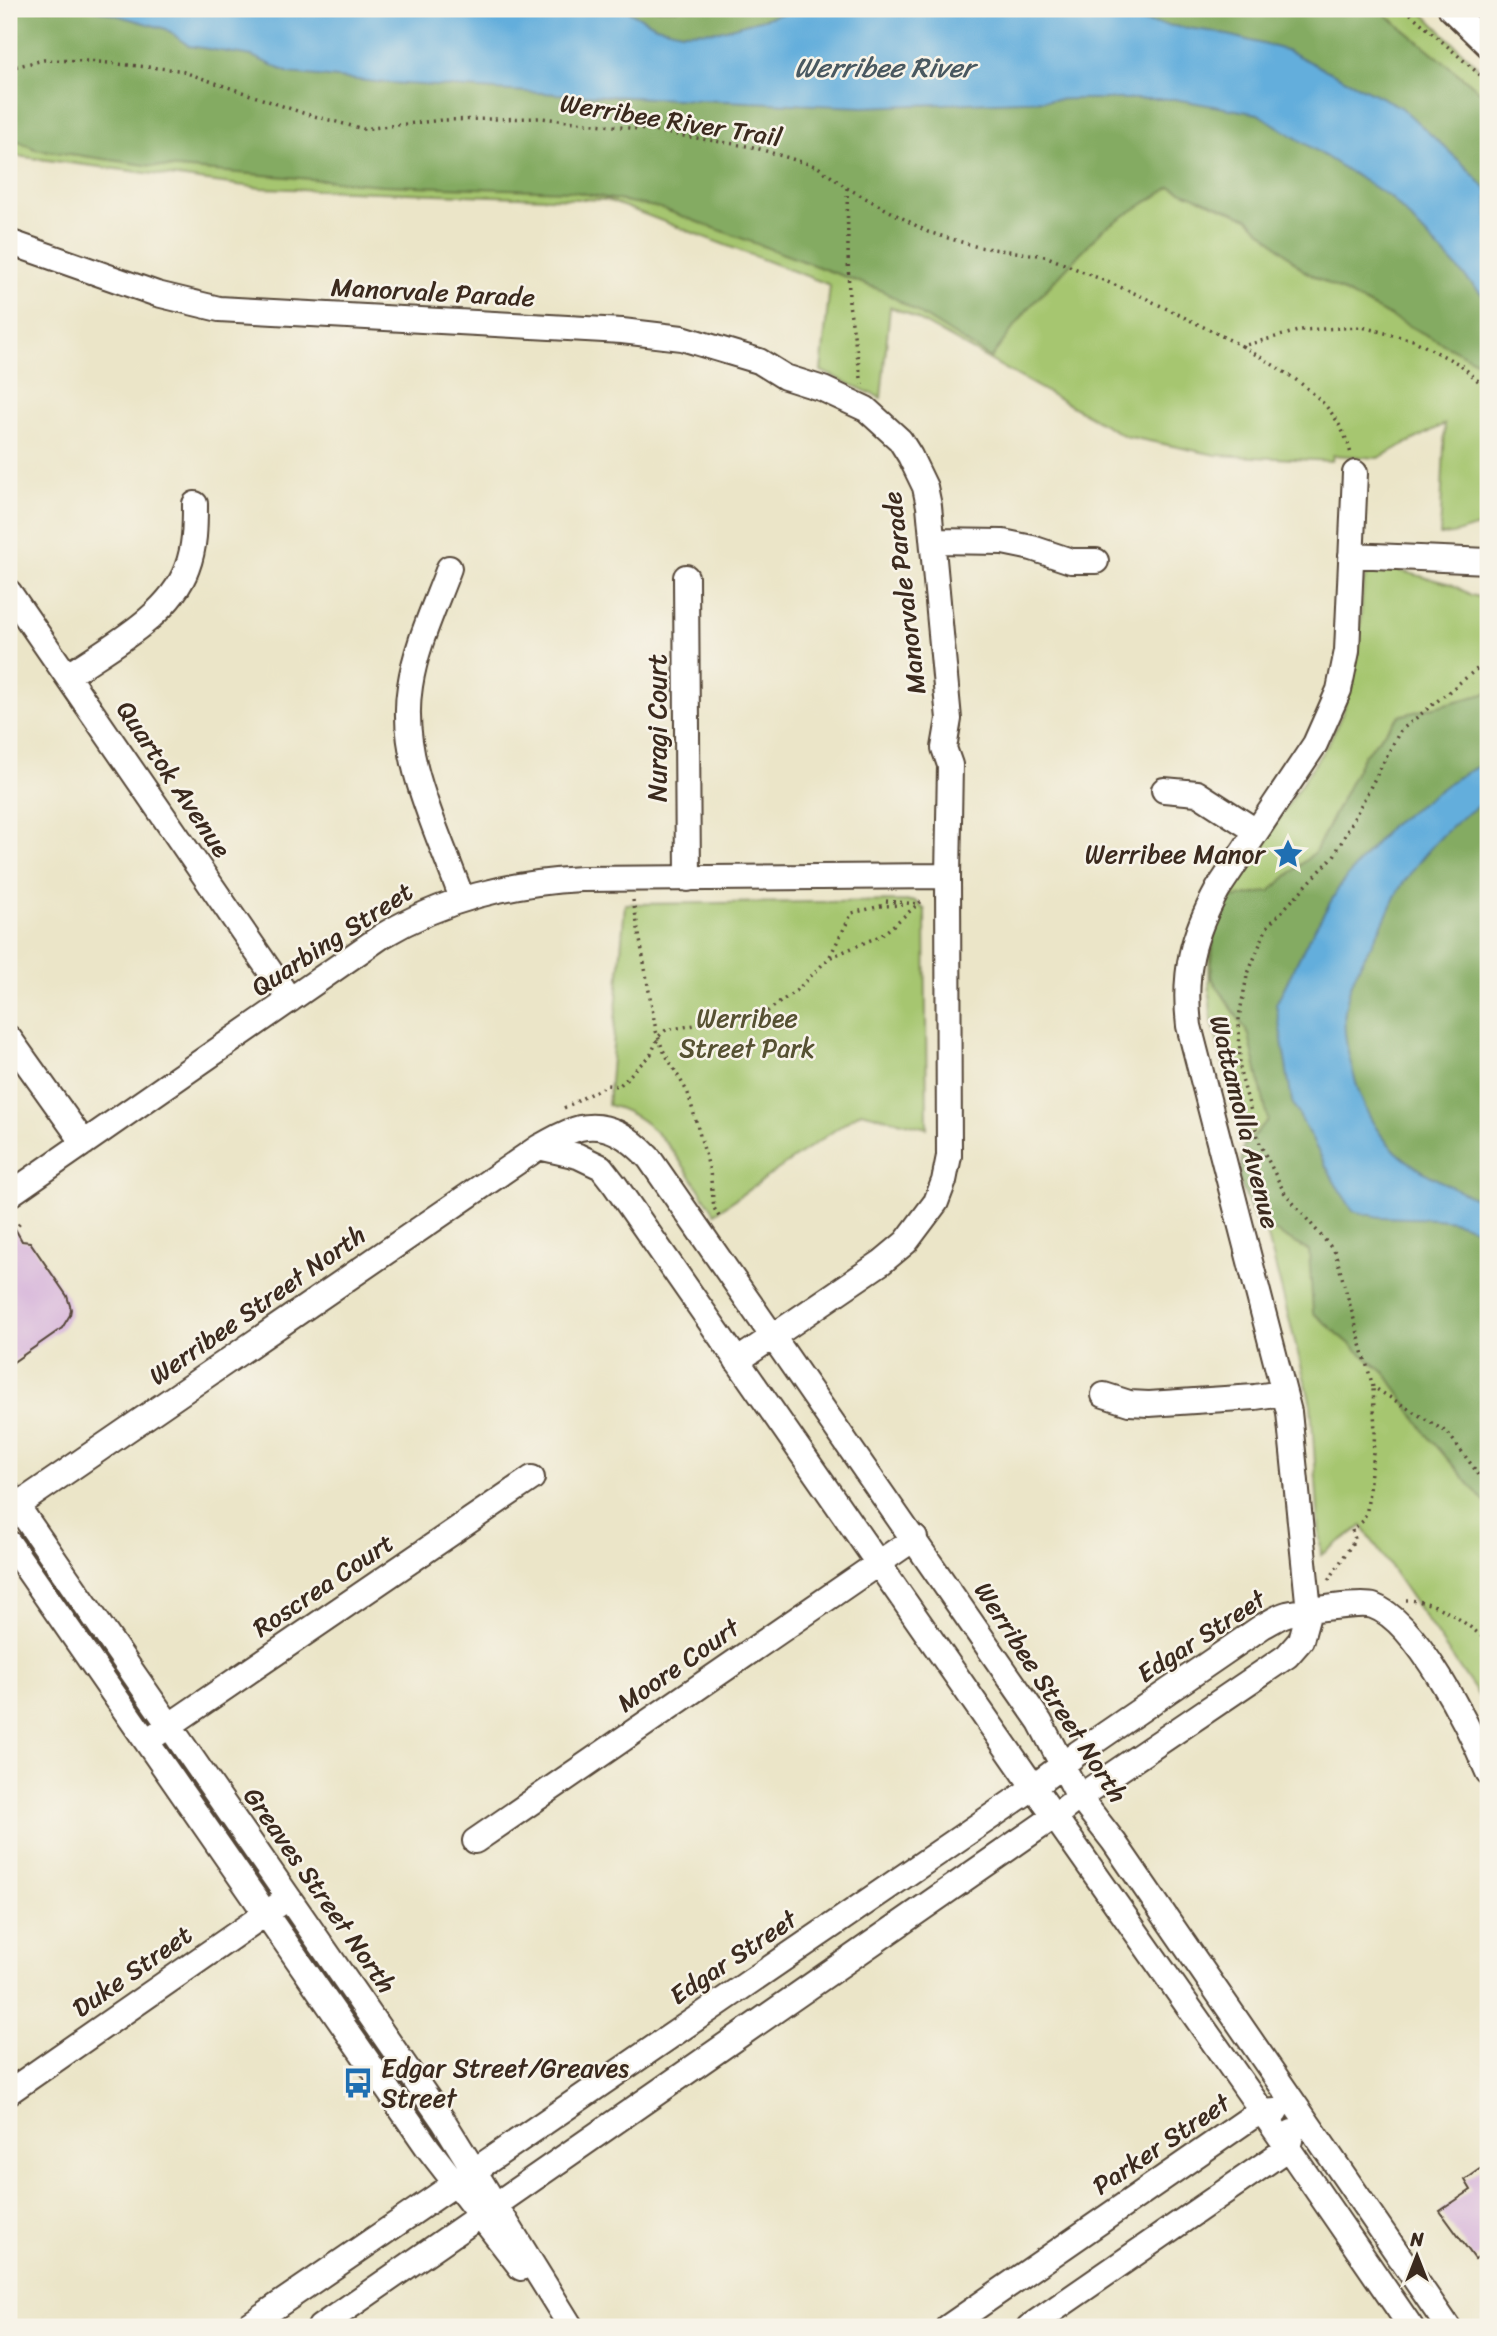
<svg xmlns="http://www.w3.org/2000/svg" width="1497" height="2336" font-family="Sriracha,sans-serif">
<rect width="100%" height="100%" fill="#f7f3e8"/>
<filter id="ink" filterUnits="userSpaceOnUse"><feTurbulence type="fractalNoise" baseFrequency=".0143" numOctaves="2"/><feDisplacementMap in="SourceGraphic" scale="14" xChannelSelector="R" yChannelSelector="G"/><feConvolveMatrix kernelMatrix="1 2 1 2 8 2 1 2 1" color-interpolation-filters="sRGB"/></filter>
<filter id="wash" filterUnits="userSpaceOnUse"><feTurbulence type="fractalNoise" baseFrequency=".00686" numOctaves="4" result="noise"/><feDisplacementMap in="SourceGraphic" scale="28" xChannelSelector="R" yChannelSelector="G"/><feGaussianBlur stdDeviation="1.57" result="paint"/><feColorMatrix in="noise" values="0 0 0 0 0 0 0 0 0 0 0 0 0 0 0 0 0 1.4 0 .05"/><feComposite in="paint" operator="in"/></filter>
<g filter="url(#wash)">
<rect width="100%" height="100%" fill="#ebe5c8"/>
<path fill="#a6c66f" stroke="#707846" stroke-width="2" d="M9,9H1419L1488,77V524C1471,526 1458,536 1440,535L1445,424L1378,458L1333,455L1332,461L1216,455L1125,436L906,313L890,307L881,398L821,371L830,285L607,200L261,188L9,155Z
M1381,566L1451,584L1471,595L1488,599V1709L1362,1526L1321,1555L1311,1404L1211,1016C1209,994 1207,947 1214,927C1220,913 1231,903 1233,888L1329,742L1337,725L1344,709L1359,642L1363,585L1367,571Z
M915,901L925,910L927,1128L861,1112L715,1213C686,1172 661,1117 608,1105L625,904Z"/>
<path fill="#84ab62" stroke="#606a40" stroke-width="2" d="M9,9H1379L1488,98V375L1476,361L1304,271L1248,218L1171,187L1103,229L1027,310L991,358L883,291L660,208L570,191L383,185L152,166L35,149L9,137Z
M1488,693V1506L1427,1435L1386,1374L1313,1313L1309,1251L1255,1220L1239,1180L1243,1147L1268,1120L1249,1035L1211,977L1214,928L1232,898L1270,891L1315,852L1364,755L1399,716Z"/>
<path fill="#64aedc" stroke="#506c7d" stroke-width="2" d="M94,9H618L627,10L656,26L682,32L719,31L792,11L1009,9L1066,11L1216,32L1286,50L1401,107L1466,167L1488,191V301L1391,198L1258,114L1174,99H1075L863,107L557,94L376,82L289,73L252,56L189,46L166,29Z
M1488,761V800C1454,819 1424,853 1402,885C1394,896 1389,911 1383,923C1370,949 1353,971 1347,1000C1341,1022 1346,1047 1352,1068C1373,1154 1414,1169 1488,1204V1239C1460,1212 1416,1220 1380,1217C1371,1216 1361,1213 1353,1211L1335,1183L1292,1102L1276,1004L1308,940L1341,884L1390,826L1456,778Z"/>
<g id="blocks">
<path fill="#d6b3da" d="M9,1218L22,1241L30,1242L67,1296L71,1309L70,1315L62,1328L9,1365Z
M1488,2164V2250L1475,2259L1440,2211L1471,2190L1465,2180Z"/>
</g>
</g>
<g filter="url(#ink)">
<use href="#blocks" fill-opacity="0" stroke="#554638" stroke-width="2"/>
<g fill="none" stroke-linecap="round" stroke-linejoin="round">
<g stroke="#554638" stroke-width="28">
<path id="minor" d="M1451,9L1488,45
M9,242L157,294L219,309L622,331L682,338L759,361L785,377L823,389L866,409L900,440L910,456L925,487L929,506L949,719L944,748L950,765L948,876L949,1156L944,1181L936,1202L906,1242L882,1262L737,1361
M933,541L1003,542L1032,548L1071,561H1096
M1351,555L1488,561
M449,568C435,606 416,645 410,686C398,759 439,832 462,899
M686,577L688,879
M9,592L290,1000
M67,676C107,648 170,616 187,568C195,547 195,526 195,504
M1164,790L1197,793L1256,831
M9,1038L84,1143
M539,1147L578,1156L601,1167L615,1185L1033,1786L1288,2148L1411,2327
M9,1195L382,936C444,899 509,883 581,879L948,876
M1104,1395L1129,1403L1149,1404L1255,1397L1283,1393
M9,1494L444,2122L571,2327
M9,1511L539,1147C551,1141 566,1131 580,1128C609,1122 630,1138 649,1158L1040,1722L1079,1797L1114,1842L1448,2327
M9,1543L428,2148L521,2268
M157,1734L532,1478
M475,1841L915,1538
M9,2092L278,1905
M246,2327L1024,1794L1078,1753L1263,1626C1271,1622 1279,1616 1287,1614C1301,1611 1361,1602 1373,1606C1417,1621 1470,1729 1488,1772
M320,2327L1055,1816L1079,1797L1287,1656L1301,1640L1309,1611L1289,1412L1189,1026C1183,972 1192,936 1218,889L1315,744L1339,690L1347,651L1355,473
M948,2327L1250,2118L1262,2112L1276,2111
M1029,2327L1288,2148L1292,2132"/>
</g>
<path stroke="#554638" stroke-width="3.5" stroke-dasharray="2 5" stroke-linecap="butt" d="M1405,9L1488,82
M9,68L44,60L88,61L178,70L303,113L363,129L442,120L541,118L639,129L753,147L818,167L847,188L928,232L978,247L1045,256L1139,295L1242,346L1302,330L1362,327L1413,340L1461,365L1488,390
M847,188L849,304L862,384
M1242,346C1288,375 1336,396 1351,454
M1488,660L1400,731L1334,856L1267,927L1247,976L1239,1017L1240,1072L1260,1144L1284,1192L1335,1252L1373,1387L1448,1433L1488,1487
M633,900L656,1031L663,1050L688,1093L710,1171L714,1208L721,1220
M886,901L918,904
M830,956L852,913L881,906L904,905
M564,1108L607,1085L619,1086L651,1054L659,1036L666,1030L765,1013L797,990L829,958L882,935L924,899
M9,1236L22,1221
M1329,1580L1355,1539L1352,1530L1363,1521L1367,1510L1375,1433L1373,1387
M1406,1600C1436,1600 1466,1622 1488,1642"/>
<use href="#minor" stroke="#fff" stroke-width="24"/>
</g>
</g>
<defs>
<g id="sight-bare" transform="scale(2.415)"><path d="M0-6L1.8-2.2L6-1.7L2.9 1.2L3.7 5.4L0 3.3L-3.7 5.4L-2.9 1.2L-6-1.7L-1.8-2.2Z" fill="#1f6fb2" stroke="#f7f3e8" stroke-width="2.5" paint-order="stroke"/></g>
<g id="bus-bare" transform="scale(2.415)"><path d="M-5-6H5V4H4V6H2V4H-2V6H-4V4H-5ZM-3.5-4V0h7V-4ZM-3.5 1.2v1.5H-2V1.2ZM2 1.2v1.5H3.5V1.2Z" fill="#1f6fb2" stroke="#f7f3e8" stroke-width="2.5" paint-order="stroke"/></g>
</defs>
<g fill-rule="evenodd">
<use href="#sight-bare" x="1288" y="854"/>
<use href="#bus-bare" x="358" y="2083"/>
</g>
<g text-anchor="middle" stroke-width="5" stroke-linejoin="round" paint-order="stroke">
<g font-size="26" fill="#3b2a1e" stroke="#f7f3e8">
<text transform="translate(671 120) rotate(9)" y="9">Werribee River Trail</text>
<text transform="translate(433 292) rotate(3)" y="9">Manorvale Parade</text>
<text transform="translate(904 593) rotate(-97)" y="9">Manorvale Parade</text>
<text transform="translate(657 728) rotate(-90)" y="9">Nuragi Court</text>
<text transform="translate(174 779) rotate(56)" y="9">Quartok Avenue</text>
<text transform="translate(332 939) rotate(-33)" y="9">Quarbing Street</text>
<text transform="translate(1245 1122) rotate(76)" y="9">Wattamolla Avenue</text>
<text transform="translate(257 1305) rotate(-35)" y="9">Werribee Street North</text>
<text transform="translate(323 1585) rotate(-34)" y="9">Roscrea Court</text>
<text transform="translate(1201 1636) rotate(-33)" y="9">Edgar Street</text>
<text transform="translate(678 1665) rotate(-35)" y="9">Moore Court</text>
<text transform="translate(1051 1692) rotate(57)" y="9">Werribee Street North</text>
<text transform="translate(320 1890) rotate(55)" y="9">Greaves Street North</text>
<text transform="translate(733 1957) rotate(-34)" y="9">Edgar Street</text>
<text transform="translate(132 1971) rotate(-35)" y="9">Duke Street</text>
<text transform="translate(1161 2144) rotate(-34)" y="9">Parker Street</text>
</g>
<g font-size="26" fill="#3b2a1e" stroke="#f7f3e8" text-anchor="end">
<text x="1265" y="863">Werribee Manor</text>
<text x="381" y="2077" text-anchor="start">Edgar Street/Greaves<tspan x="381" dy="30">Street</tspan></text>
</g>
<g font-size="26" fill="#565132" stroke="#f7f3e8">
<text x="747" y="1027">Werribee<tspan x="747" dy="30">Street Park</tspan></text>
</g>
<g font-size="28" font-style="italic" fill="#495860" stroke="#f7f3e8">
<text x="884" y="77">Werribee River</text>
</g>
</g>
<rect width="1497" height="2336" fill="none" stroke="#f7f3e8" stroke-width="35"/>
<g transform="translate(1417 2256)" stroke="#f7f3e8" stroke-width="5" paint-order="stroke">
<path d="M0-5L12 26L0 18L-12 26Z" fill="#3b2a1e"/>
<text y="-10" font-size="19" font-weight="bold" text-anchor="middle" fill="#3b2a1e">N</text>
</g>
</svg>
